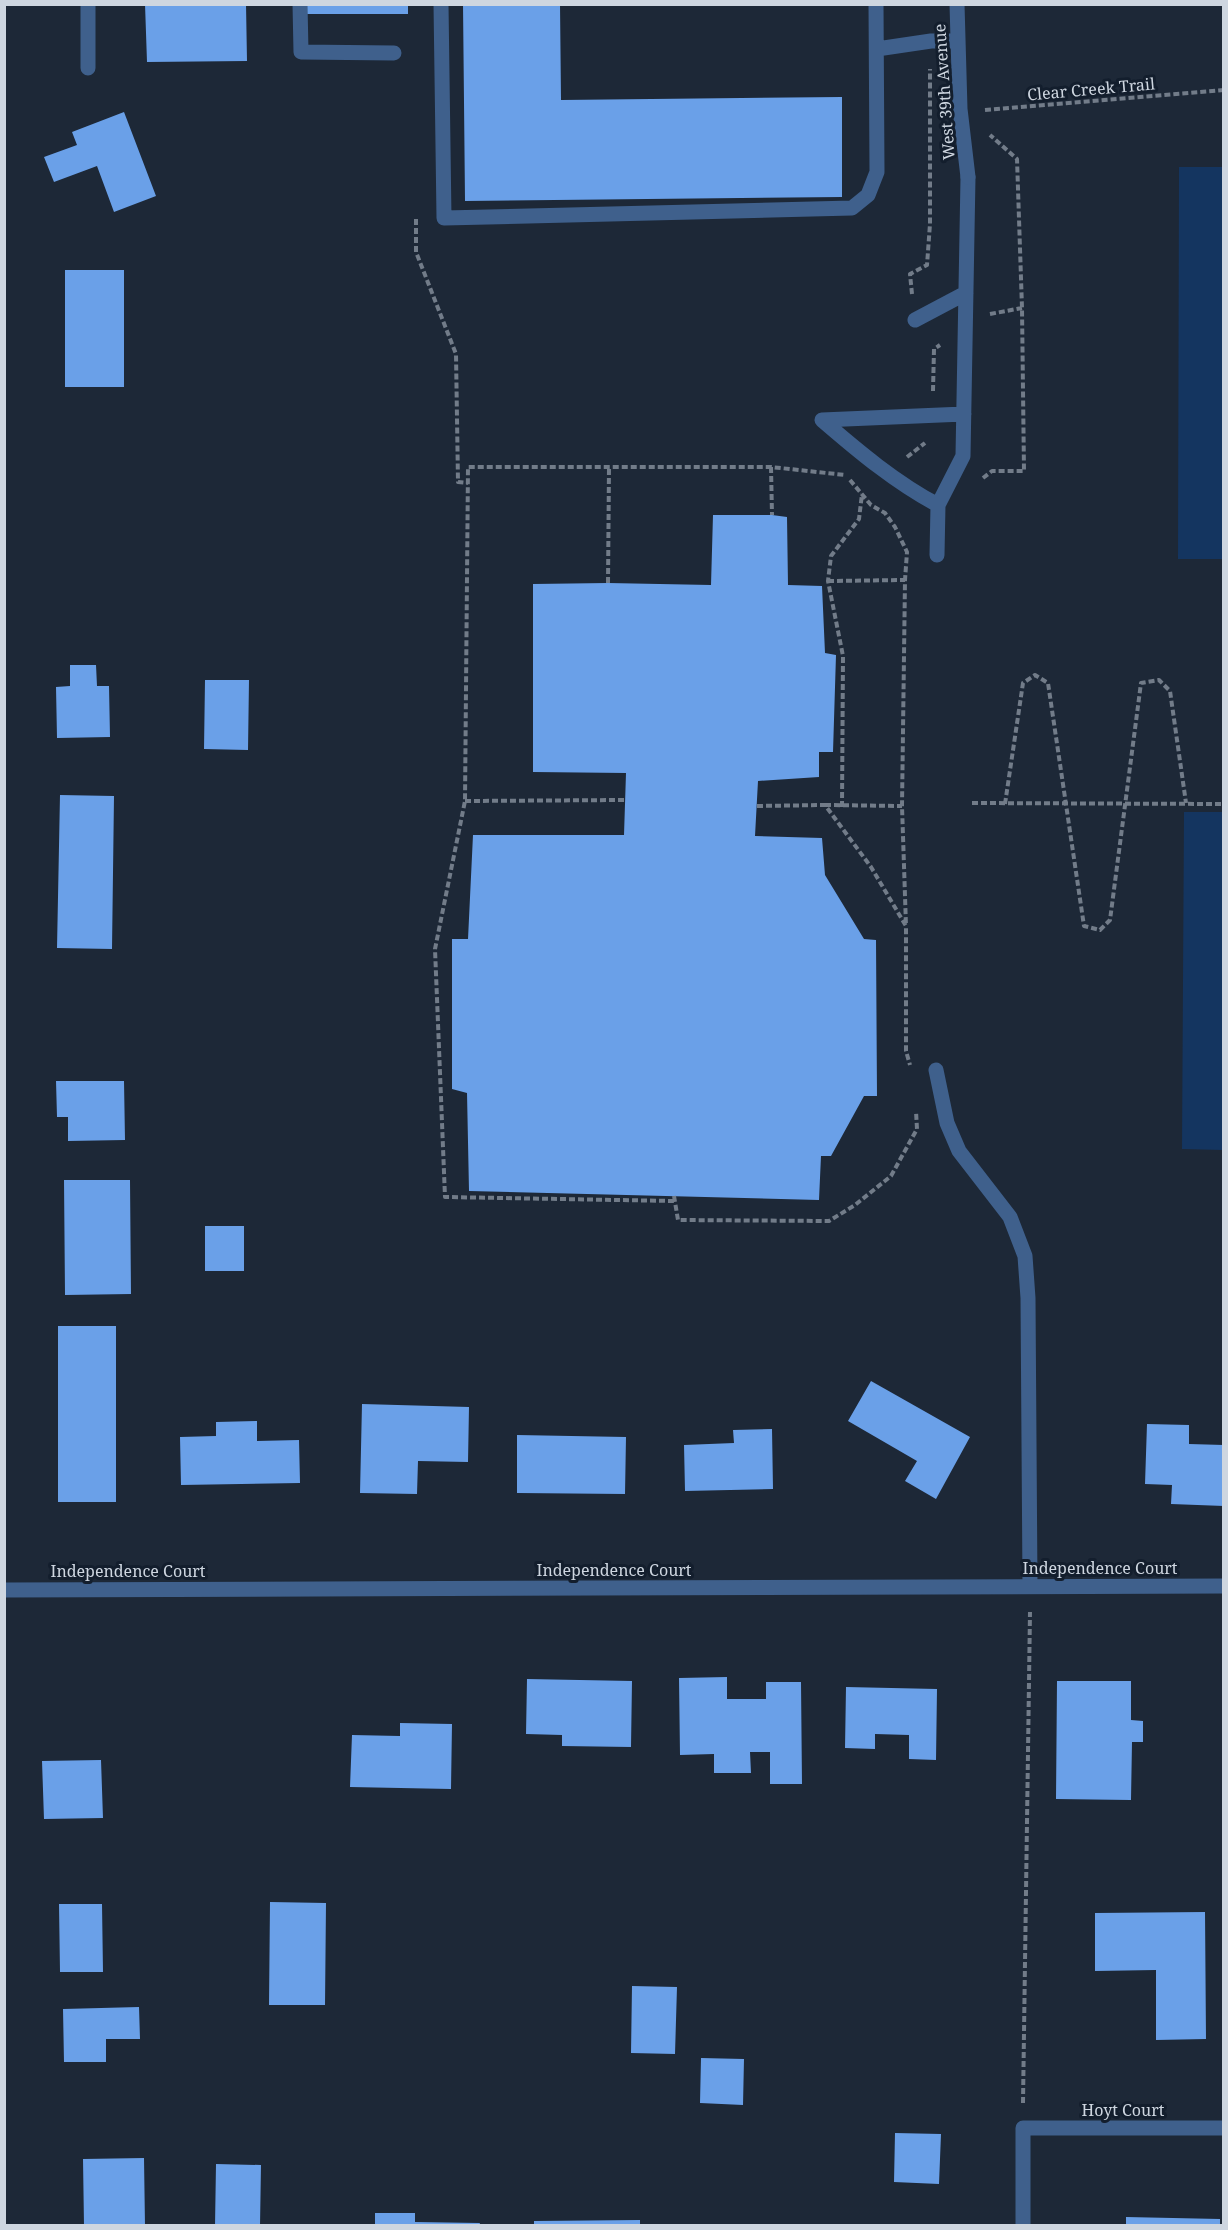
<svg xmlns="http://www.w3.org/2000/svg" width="1228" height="2230" font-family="'Noto Serif',serif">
<rect width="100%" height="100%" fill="#1d2837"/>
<path fill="#143560" d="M1179,167H1223V559H1178Z
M1184,812H1223V1150L1182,1149Z"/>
<path fill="#6aa0e8" d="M145,4H246L247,61L147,62Z
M307,4H408V14H307Z
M463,4H560L561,100L842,97V197L465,201Z
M124,112L156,196L114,212L97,166L54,182L44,157L77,145L72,132Z
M65,270H124V387H65Z
M713,515H772L787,517L788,585L822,586L825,653L836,655L833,752H819V777L758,781L755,836L822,838L825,875L864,939L876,940L877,1096H864L831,1156H821L819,1200L469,1191L467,1093L452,1089V939H468L473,835H624L626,773L533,772V584L608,583L711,585Z
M70,665H96L97,686H109L110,737L57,738L56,687L70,686Z
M205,680H249L248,750L204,749Z
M60,795L114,796L112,949L57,948Z
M56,1081H124L125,1140L68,1141V1117H57Z
M64,1180H130L131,1294L65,1295Z
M205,1226H244V1271H205Z
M58,1326H116V1502H58Z
M871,1381L970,1437L936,1499L905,1481L917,1461L848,1421Z
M362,1404L469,1407L468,1462L418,1461L417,1494L360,1493Z
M257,1421V1441L299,1440L300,1483L181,1485L180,1437L216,1436V1422Z
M1147,1424L1189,1425V1444L1224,1445V1506L1171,1504L1172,1485L1145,1484Z
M772,1429L773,1489L685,1491L684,1445L734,1443L733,1430Z
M517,1435L626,1437L625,1494L517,1493Z
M727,1677V1699H766V1682H801L802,1784H770V1752H750L751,1773H714V1754L680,1755L679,1678Z
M527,1679L632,1681L631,1747L562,1746V1735L526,1734Z
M1057,1681H1131V1720L1143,1721V1742H1132L1131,1800L1056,1799Z
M846,1687L937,1689L936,1760L909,1759V1735L875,1734V1749L845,1748Z
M400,1723L452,1724L451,1789L350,1787L352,1735L400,1736Z
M101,1760L103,1818L44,1819L42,1761Z
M270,1902L326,1903L325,2005H269Z
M59,1904H102L103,1972H60Z
M1205,1912L1206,2039L1156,2040V1970L1095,1971V1913Z
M632,1986L677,1987L675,2054L631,2053Z
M139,2007L140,2039H106V2062H64L63,2009Z
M701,2058L744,2059L743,2105L700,2103Z
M895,2133L941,2134L939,2184L894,2182Z
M144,2158L145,2226H84L83,2159Z
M216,2164L261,2165L260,2226H215Z
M375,2213H415V2222L480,2223L479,2226H375Z
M1126,2217L1220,2219V2226H1126Z
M640,2220V2226H534V2221Z"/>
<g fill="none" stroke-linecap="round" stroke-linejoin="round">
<path stroke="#727c89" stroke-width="4" stroke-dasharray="6 3" stroke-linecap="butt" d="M985,110L1224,90
M416,219V252L456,354L458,482L468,483
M912,294L910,274L927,265L930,224V69
M990,314L1022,308
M933,391L934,349L940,345
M907,457L925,443
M771,467L772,515
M983,478L992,471H1024L1022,308L1017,159L990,135
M850,480L871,505L885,513L895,527L907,552L905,580L902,806L906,926
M828,581L905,580
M608,583L609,468
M465,801L626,800
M972,803L1224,804
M1005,804L1023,683L1035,675L1048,683L1084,926L1100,930L1110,920L1141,683L1159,680L1170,691L1186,803
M825,805L902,806
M757,806L825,805L871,867L906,926V1051L910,1065
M842,807L843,656L828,581L831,556L859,519L862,494
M674,1196L678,1220L829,1221L855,1205L891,1176L917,1129L916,1111
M674,1201L445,1197L435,949L465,801L468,467H771L845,475
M1023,2103L1030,1612"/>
<path stroke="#3f608c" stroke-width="15" d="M300,4L301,52L394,53
M441,4L444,218L852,208L868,195L877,172L876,4
M877,49L931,41H957
M88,68V4
M915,320L966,293
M822,420C858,451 896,483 938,505
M822,420L964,414
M937,555L938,505L963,456L968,177
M936,1070L947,1123L959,1151L1010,1217L1025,1256L1028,1298L1030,1586"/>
<path stroke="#3f608c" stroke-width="15" d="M957,4L960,109L968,177
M4,1590L1224,1586
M1023,2226V2128H1224"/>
</g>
<g text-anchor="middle" stroke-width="6" stroke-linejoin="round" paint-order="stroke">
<g font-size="16" fill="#ced6e0" stroke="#131e2d">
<text transform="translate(1091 89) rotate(-5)" y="6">Clear Creek Trail</text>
<text transform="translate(944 92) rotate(-94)" y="6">West 39th Avenue</text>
<text x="1100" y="1574">Independence Court</text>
<text x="614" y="1576">Independence Court</text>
<text x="128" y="1577">Independence Court</text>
<text x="1123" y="2116">Hoyt Court</text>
</g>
</g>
<rect width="1228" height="2230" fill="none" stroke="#ced6e0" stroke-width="12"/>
</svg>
